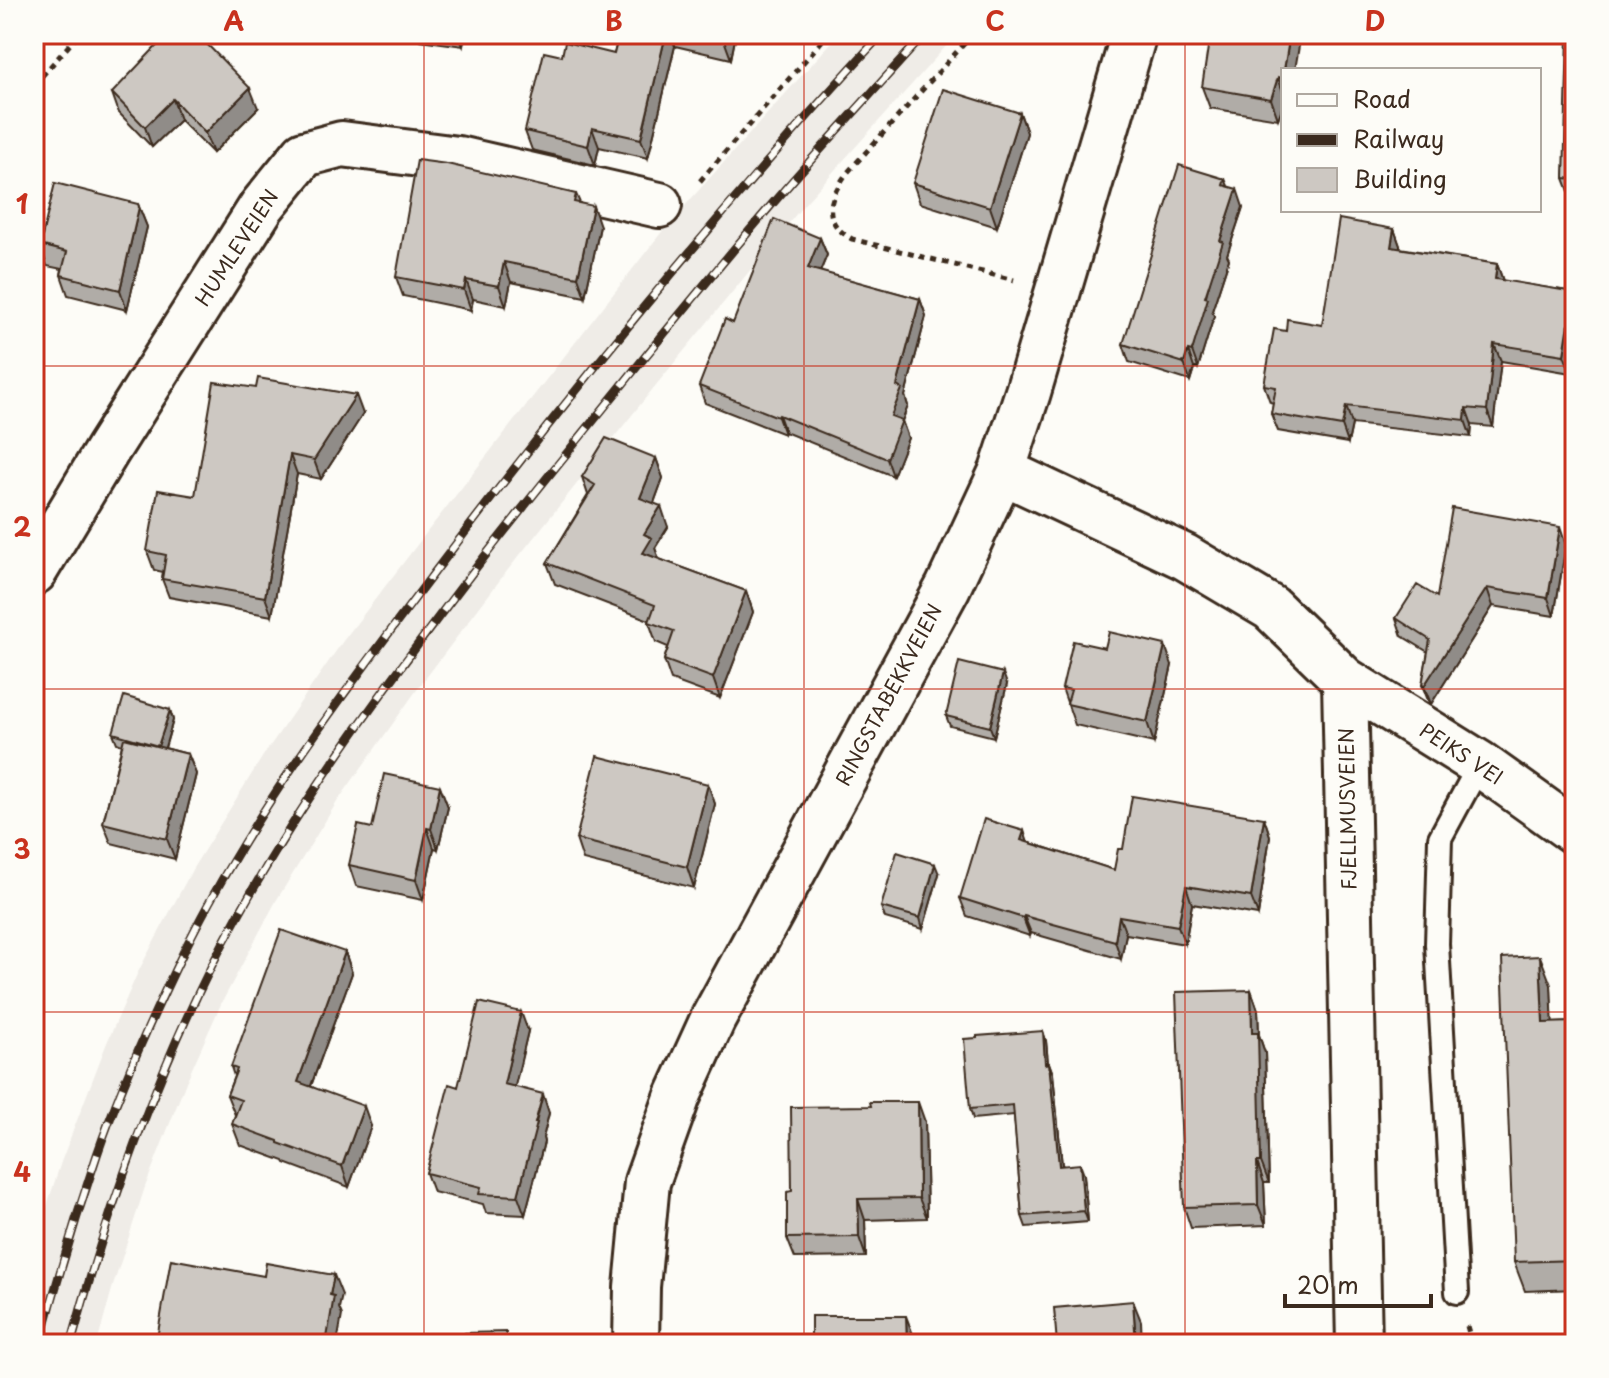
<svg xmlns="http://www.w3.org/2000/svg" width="1609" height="1378" font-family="'Playpen Sans',sans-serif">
<rect width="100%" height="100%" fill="#fdfcf7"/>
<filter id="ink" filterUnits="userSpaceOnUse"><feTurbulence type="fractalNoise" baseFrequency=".0125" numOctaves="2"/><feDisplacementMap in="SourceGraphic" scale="16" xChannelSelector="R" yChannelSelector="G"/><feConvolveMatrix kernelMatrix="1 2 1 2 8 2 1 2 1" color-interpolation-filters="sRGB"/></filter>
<g filter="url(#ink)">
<path fill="#efece7" d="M839,34H957L807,201L656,385L503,576L416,691L337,802L276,901L221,1004L186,1082L145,1187L112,1289L97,1344H34V1246L61,1162L106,1045L138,972L193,868L263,756L343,641L427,532L664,229Z"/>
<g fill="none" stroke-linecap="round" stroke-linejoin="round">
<g stroke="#3b2a1e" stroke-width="28">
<path id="service" d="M1457,1292L1437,944L1440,838L1480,764"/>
</g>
<g stroke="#3b2a1e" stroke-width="50">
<path id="minor" d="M1002,471L1185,557L1271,608L1345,680L1359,1344
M34,572L108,449L262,206L304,154L342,144L458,159L659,205
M1345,680L1480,764L1575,832
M636,1344L637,1287L647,1182L677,1098L713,1019L948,587L1002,471L1028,392L1134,34"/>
</g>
<path stroke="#3b2a1e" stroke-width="5" stroke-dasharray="6 6" stroke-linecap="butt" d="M973,34L847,173C829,198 820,221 852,239L1014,280
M34,85L79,34
M700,181L828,34
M1467,1326L1472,1344"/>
<use href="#service" stroke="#fdfcf7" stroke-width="22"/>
<use href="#minor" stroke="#fdfcf7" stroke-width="44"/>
<g stroke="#3b2a1e" stroke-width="9">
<path id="rail" d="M40,1344C57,1280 76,1217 97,1155C121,1085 152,1017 184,951C252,813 345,691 437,569C577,384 725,204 882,34
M71,1344C107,1213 151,1087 212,965C286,818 385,686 485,556C537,489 591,424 644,358C691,301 738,243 787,187C832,136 879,85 925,34"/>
</g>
<use href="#rail" stroke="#fdfcf7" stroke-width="6" stroke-dasharray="18" stroke-linecap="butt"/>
</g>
<path fill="#b0aca7" stroke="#3b2a1e" stroke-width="2" d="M418,34H465L463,46L420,40Z
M619,34H736L731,59L675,46L648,158L599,147L595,165L532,150L525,131L562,56L614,54Z
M1575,34V199H1572L1564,178Z
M1283,70V105L1278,119L1210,108L1202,87Z
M112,93L258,108L213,153L180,120L152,147L119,113Z
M1020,113L1027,133L997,227L920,203L913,183Z
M1225,179L1228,186L1243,207L1227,255L1229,259L1212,311L1214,316L1198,368H1194L1190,381L1129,362L1123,344Z
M576,194L580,203L600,226L585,297L511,282L506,306L473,299L471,310L403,296L396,277Z
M138,204L147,227L127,310L68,295L61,275L62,269L47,266L40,245Z
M1394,229L1400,246V248L1497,264L1503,281L1574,292L1575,344L1571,373L1501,361L1493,427L1472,425L1471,437L1352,424L1348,443L1278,431L1271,414L1273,403L1270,402L1264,385L1286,331L1322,325Z
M820,238L827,255L820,272L920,299L926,316L905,396L908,406L902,421L908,438L893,476L785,432L784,434L705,403L699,386L733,323Z
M363,414L321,479L297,474L272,616L169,597L162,579L163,572L154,570L147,551L195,496Z
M656,458L663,478L654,503L668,527L655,548L659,559L746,591L753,612L720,698L671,680L664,660L668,647L656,642L649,622V620L555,584L547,563L588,495L582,477Z
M1566,545L1554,616L1493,606L1431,704L1429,703L1422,685L1428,652L1402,636L1396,618L1437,597Z
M1172,665L1154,743L1075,725L1062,688Z
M1007,684L994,737L950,726L946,716Z
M170,710L173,720L165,748L188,754L196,774L175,859L111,843L103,823L122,745L117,743L113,733Z
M708,784L715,804L694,888L583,860L576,839Z
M440,786L448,807L438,849L434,848L423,900L356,886L349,865L372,828Z
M1264,818L1270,836L1258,915L1192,904L1185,944L1126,934L1121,959L1031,933L1030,936L967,916L960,898L1024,831L1027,842L1114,870L1123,849Z
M939,874L923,929L885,918L881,907Z
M345,952L352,973L311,1086L371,1126L349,1187L285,1163L284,1161L240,1145L232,1124L235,1115L227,1095L234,1076L231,1067Z
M1551,985L1552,1023L1575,1022V1289L1525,1291L1514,1262Z
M1251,990L1258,1010L1259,1035L1265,1053L1269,1183H1264L1266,1225L1191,1228L1184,1207Z
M528,1031L514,1087L549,1113L543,1138L544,1142L525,1215L486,1213L483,1204L433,1192L426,1173L458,1087Z
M1043,1031L1046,1041L1048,1063H1049L1053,1074L1062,1165L1084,1175L1088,1222L1026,1227L1022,1216L1014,1115L973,1119L970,1109Z
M925,1122L927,1218L865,1220L866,1257L795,1258L787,1238L792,1191Z"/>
<path fill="#908c88" stroke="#3b2a1e" stroke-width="2" d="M458,34H465L463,46Z
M666,34H670L675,46L648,158L641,139Z
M725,34H736L731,59L724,40Z
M1290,34H1301L1295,70H1284Z
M1278,77L1283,92V105L1278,119L1271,99Z
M250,88L258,108L213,153L205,133Z
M173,99L180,120L152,147L145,127Z
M1020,113L1027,133L997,227L990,207Z
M592,128L599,147L595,165L588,146Z
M1237,189L1243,207L1227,255L1229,259L1212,311L1214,316L1198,368L1192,351L1220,241Z
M593,206L600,226L585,297L578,277Z
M139,207L147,227L127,310L120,290Z
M1394,229L1400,246L1397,264L1391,247Z
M820,238L827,255L814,286L808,268Z
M504,262L511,282L506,306L499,286Z
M1497,264L1503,281L1495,279Z
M466,280L473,299L471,310L464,290Z
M1574,292L1575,344L1571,373L1564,355Z
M920,299L926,316L905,396L908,406L902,421L908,438L893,476L887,459L891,416L897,386Z
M1494,344L1501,361L1493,427L1487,410Z
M1188,350L1194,368L1190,381L1184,363Z
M356,395L363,414L321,479L314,460Z
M1346,406L1352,424L1348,443L1342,426Z
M1466,408L1472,425L1471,437L1465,420Z
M779,415L785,432L784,434L778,417Z
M290,455L297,474L272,616L265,597Z
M656,458L663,478L648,519L640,498Z
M661,506L668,527L655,548L659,559L643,553L644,534Z
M1560,527L1566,545L1554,616L1548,598Z
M1487,588L1493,606L1431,704L1424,686Z
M746,591L753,612L720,698L713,678Z
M1165,645L1172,665L1154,743L1147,722Z
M1003,673L1007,684L994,737L990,727Z
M170,710L173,720L162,757L158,746Z
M188,754L196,774L175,859L167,839Z
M708,784L715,804L694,888L687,867Z
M440,786L448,807L438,849L431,829Z
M1264,818L1270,836L1258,915L1251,897Z
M427,828L434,848L423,900L416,880Z
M1024,831L1030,849L1021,840Z
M935,864L939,874L923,929L920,918Z
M1186,886L1192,904L1185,944L1178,926Z
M1024,916L1031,933L1030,936L1023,918Z
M1119,916L1126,934L1121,959L1115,941Z
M345,952L352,973L305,1102L298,1082Z
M1540,956L1551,985L1554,1052L1543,1023Z
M1251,990L1258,1010L1259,1035L1265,1053L1269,1183L1261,1162L1252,1033Z
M521,1012L528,1031L511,1103L504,1084Z
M1043,1031L1046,1041L1049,1074L1045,1064Z
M1049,1063L1053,1074L1063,1176L1059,1166Z
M543,1094L549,1113L543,1138L544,1142L525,1215L518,1196Z
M918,1102L925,1122L927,1218L919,1198Z
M364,1106L371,1126L349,1187L342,1166Z
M1257,1162L1264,1183L1266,1225L1258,1205Z
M1080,1164L1084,1175L1088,1222L1084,1211Z
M858,1199L865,1220L866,1257L859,1237Z
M334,1275L342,1295L339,1308L342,1315L337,1344H326L330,1295Z
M1133,1301L1141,1321L1142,1344H1136Z
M906,1316L914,1337V1344H907Z"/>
<path fill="#cdc8c2" stroke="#3b2a1e" stroke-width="2" d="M168,34H197L250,88L205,133L173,99L145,127L112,93Z
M619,34H666L641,139L592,128L588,146L525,131L544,52L562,56L565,42L614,54Z
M696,34H725L724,40Z
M1210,34H1290L1284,70H1283V79L1278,77L1271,99L1202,87Z
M1568,34H1575V179L1564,178Z
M943,89L1020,113L990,207L913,183Z
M417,160L447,164L576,194L574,202L593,206L578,277L504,262L499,286L466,280L464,290L396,277Z
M1179,165L1225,179L1223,185L1237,189L1220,241L1223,242L1205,297L1208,298L1203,315L1192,351L1188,350L1184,363L1123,344Z
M55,183L138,204L139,207L120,290L61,275L67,252L40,245Z
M774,219L820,238L808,268L920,299L897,386L902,389L891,416L902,420L887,459L779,415L778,417L699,386L725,319L733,323Z
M1339,219L1394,229L1391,247L1497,264L1495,279L1574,292L1564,355L1494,344L1487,410L1466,408L1465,420L1346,406L1342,426L1271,414L1276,387L1264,385L1274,329L1286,331L1287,319L1322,325Z
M258,378L356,395L314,460L290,455L265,597L162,579L166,555L147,551L158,490L195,496L214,382L256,388Z
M606,438L656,458L640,498L661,506L644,534L652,538L643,553L746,591L713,678L664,660L674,631L649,622L655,605L547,563L595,485L582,477Z
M1452,508L1560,527L1548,598L1487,588L1424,686L1422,685L1430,640L1396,618L1417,585L1437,597Z
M1109,632L1165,645L1147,722L1067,704L1071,690L1062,688L1073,641L1105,648Z
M959,662L1003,673L990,727L946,716Z
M124,696L170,710L158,746L113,733Z
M124,738L188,754L167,839L103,823Z
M597,756L708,784L687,867L576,839Z
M384,774L440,786L431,829L427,828L416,880L349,865L358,825L372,828Z
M1132,796L1264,818L1251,897L1186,886L1178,926L1119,916L1115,941L1024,916L1023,918L960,898L984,819L1024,831L1021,840L1114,870L1118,849H1123Z
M897,852L935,864L920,918L881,907Z
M281,930L345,952L298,1082L364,1106L342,1166L278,1143V1141L232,1124L241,1100L227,1095L237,1069L231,1067Z
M1540,956L1543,1023L1575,1022V1260L1514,1262L1502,958Z
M1251,990L1252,1033H1258L1261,1162H1257L1258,1205L1184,1207L1176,992Z
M479,1002L521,1012L504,1084L543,1094L535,1123H537L518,1196L479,1194L481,1187L426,1173L449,1084L458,1087Z
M1043,1031L1045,1064L1049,1063L1059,1166L1080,1164L1084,1211L1022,1216L1013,1105L970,1109L964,1039L977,1038V1036Z
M870,1102H918L919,1198L858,1199L859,1237L787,1238V1192L792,1191L791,1107L871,1106Z
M171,1259L264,1276L266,1263L334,1275L330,1295L334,1296L326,1344H156Z
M1133,1301L1136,1344H1057L1054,1308Z
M811,1316H906L907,1344H811Z
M506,1332V1341H532V1344H465V1333Z"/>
</g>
<path fill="none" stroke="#c8321e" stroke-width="2" stroke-opacity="0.55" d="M424,34V1344M804,34V1344M1185,34V1344M34,366H1575M34,689H1575M34,1012H1575"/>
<g text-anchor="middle" stroke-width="6" stroke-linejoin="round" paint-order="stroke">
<g font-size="20" fill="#3b2a1e" stroke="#fdfcf7">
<text transform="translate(237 248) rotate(-57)" y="7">HUMLEVEIEN</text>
<text transform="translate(889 695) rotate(-62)" y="7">RINGSTABEKKVEIEN</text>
<text transform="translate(1461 754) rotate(33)" y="7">PEIKS VEI</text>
<text transform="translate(1348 809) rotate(-91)" y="7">FJELLMUSVEIEN</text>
</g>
</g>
<rect width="1609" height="1378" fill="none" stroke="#fdfcf7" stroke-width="88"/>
<rect x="1281" y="68" width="260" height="144" fill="#fdfcf7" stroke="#afa8a0" stroke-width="2"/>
<rect x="1297" y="94" width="40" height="12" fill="#fdfcf7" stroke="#afa8a0" stroke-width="2"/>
<text x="1353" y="108" font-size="24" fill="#3b2a1e">Road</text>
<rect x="1297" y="134" width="40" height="12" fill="#3b2a1e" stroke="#afa8a0" stroke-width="2"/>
<text x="1353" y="148" font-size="24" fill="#3b2a1e">Railway</text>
<rect x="1297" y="168" width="40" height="24" fill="#cdc8c2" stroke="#afa8a0" stroke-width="2"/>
<text x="1353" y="188" font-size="24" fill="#3b2a1e">Building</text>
<path d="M1285 1294v12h146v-12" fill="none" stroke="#3b2a1e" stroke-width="4"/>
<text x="1297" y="1294" font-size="24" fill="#3b2a1e" stroke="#fdfcf7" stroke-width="6" paint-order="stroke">20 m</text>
<rect x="44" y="44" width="1521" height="1290" fill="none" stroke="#c8321e" stroke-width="3"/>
<g font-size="26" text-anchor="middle" font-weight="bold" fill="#c8321e">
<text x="234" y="31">A</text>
<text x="614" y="31">B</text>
<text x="995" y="31">C</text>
<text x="1375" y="31">D</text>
<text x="22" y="214">1</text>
<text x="22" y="537">2</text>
<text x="22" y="859">3</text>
<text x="22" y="1182">4</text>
</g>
</svg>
